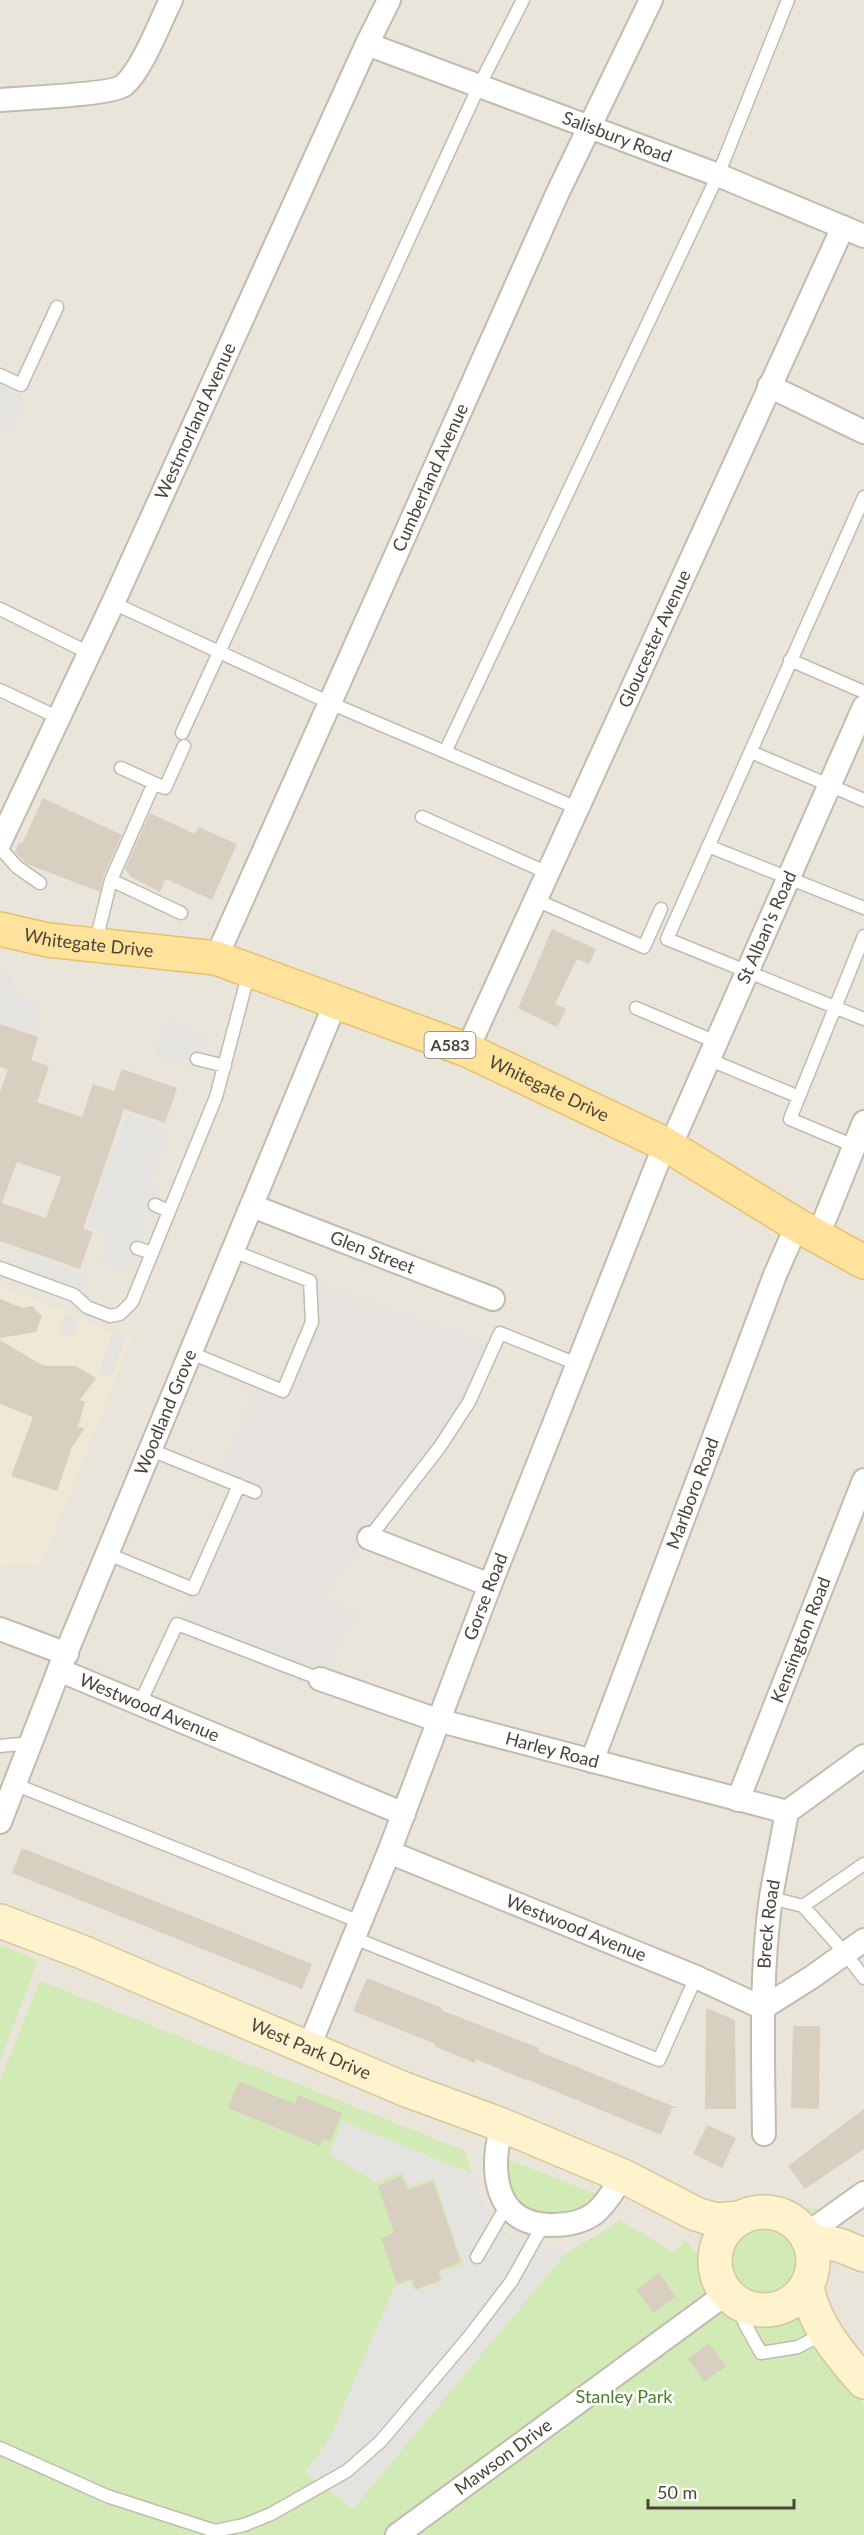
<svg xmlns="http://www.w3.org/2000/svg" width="864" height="2535" font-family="Lato,sans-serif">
<rect width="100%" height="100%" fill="#f6f3ec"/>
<path fill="#eae5da" d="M0,0H864V2535H0Z"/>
<path fill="#e6e2dd" d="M310,1281L494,1346L439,1448L323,1597L357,1613L320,1679L177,1624L238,1486L219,1478L259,1381L282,1391L312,1322Z"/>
<path fill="#efe8d6" d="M0,1287L66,1312L65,1315L132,1339L41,1565L0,1566Z"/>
<path fill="#d2eab5" d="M0,1945L38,1960L0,2061Z
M40,1981L465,2151C488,2223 487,2234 564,2255L621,2220L673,2253L686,2240L701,2258L728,2309C753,2317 777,2309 802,2305L828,2358L864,2404V2535H0V2081Z
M507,2159L596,2194C577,2226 519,2219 507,2183C505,2176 507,2166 507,2159Z
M764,2198L803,2209L816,2208L820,2211L794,2214L762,2207L732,2212L712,2206Z
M722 2260a41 41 0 1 1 82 0a41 41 0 1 1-82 0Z"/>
<path fill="#e5e3e0" d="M0,386L25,398L8,433L0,429Z
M0,973L13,977L8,992L42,1004L32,1032L0,1021Z
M167,1021L206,1035L194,1068L155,1054Z
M127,1114L168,1129L150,1181L162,1185L153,1213L147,1211L137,1237L141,1239L129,1271L101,1260L107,1244L102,1231L86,1225Z
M25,1254L87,1276L89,1291L21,1267Z
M65,1315L78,1320L71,1338L59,1333Z
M113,1332L126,1337L111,1378L98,1373Z
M343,2121L473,2174L483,2206L492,2221L505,2234L564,2255L353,2509L305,2472L325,2445L335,2426L394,2287L410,2281L414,2291L442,2281L440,2272L463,2264L434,2178L409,2187L402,2172L377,2183L329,2154Z"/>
<path fill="#d8cfc1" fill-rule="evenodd" d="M43,798L122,835L103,877L100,892L27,864L15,852L18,844L23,842Z
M150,813L195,834L198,827L237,844L212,900L166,879L160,892L131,877L125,869Z
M552,929L596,949L589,964L577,959L555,1004L566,1009L557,1027L518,1008Z
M0,1024L38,1037L31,1060L49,1066L37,1102L82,1117L93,1084L114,1091L122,1069L177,1088L165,1123L124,1109L83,1229L93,1232L80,1269L0,1241V1092L8,1070L0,1067ZM17,1162L61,1177L46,1218L2,1203Z
M0,1299L23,1308L32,1306L42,1316L36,1332L0,1338Z
M0,1340L40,1364L48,1366H76L96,1378L80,1400L85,1402L78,1427L85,1428L72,1447L57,1491L11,1476L33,1417L0,1404Z
M22,1848L312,1964L302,1989L12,1873Z
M367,1978L442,2008L441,2010L539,2048L538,2051L677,2108H672L661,2135L526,2079L525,2080L476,2059L474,2063L434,2046L435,2044L353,2011Z
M706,2008L735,2020L736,2109H705Z
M793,2026H820L819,2109L791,2108Z
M239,2081L295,2104L298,2095L342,2113L330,2141L323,2139L320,2146L228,2108Z
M864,2109V2149L805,2189L788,2166Z
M707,2125L736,2138L722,2168L693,2154Z
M401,2176L408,2190L433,2181L461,2262L438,2271L441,2280L416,2289L412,2279L397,2284L381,2238L394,2233L378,2186Z
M659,2273L676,2297L653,2313L637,2290Z
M709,2343L726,2366L704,2382L688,2359Z"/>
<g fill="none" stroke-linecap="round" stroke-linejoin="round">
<g stroke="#c2bbae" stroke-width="15">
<path id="lane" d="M0,375L21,385L57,307
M864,497L667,939L864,1019
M113,603L330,703L577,808
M0,609L89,653
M790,660L864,692
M0,690L59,718
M182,733L479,86L523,0
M445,752L718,175L788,0
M751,752L864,800
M154,783L165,788L184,746
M422,817L548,873
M708,846L864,908
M0,848L17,867L40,883
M111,880L181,913
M536,900L644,947L661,909
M95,945L111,880L154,783L121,768
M636,1008L716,1042
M197,1059L225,1066
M708,1059L799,1097
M859,1148L790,1119L864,936
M155,1205L169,1211
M137,1248L152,1253
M0,1268L74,1295L87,1307L110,1316L120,1314L132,1302L216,1097L249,972
M191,1353L283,1391L312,1322L310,1281L233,1251
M151,1450L255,1492
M369,1538L439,1448L469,1402L500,1333L577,1364
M108,1554L193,1589L239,1485
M140,1703L177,1624L320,1679
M0,1746L30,1743
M14,1784L360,1922
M771,1898L803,1906L864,1864
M803,1906L845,1953L864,1978
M354,1938L659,2060L696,1977
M477,2257L507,2205
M740,2304L744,2322L761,2353L798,2347L826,2332
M0,2448L107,2496L215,2531L244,2525L271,2514L347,2471L381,2441L469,2337L511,2282L543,2225"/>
</g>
<g stroke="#c2bbae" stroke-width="26">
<g id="street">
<path id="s1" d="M367,44L718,175L864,236"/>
<path d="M0,100C20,98 113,95 124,85C142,70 160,22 171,0"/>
<path d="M769,386L864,432"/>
<path id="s2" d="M0,842L113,603L367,44L389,0"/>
<path id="s3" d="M216,958L558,192L651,0"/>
<path id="s4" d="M467,1050L843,227"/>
<path id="s5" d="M670,1147L864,707"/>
<path id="s6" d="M252,1206L493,1299"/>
<path d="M818,1236L864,1122"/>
<path d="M369,1538L490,1585"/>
<path d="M0,1629L67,1654"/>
<path id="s7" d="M59,1670L404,1814"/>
<path id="s8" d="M320,1679L437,1720L787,1812"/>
<path id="s9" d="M592,1761L775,1275L797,1225"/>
<path id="s10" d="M738,1800L864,1480"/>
<path id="s11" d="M0,1822L59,1670L335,1004"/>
<path id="s12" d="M389,1852L696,1977L763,2008"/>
<path d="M763,2008L812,1977L864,1940"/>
<path id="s13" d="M308,2049L389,1852L490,1585L665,1144"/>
<path d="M502,2125C490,2168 492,2225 551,2225C567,2225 582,2223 595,2213C607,2203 615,2188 623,2176"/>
<path id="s14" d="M764,2134C763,2055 760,1975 771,1897C776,1868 782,1840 787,1812L864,1756"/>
<path d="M805,2235L864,2193"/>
<path id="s15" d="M397,2535L727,2293"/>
</g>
</g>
<g stroke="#d6c79b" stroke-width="36">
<g id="secondary">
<path id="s16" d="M0,1921L82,1952L404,2089L502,2125L623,2176L696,2214L716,2220L741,2218"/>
<circle cx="764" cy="2261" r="49"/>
<path d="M808,2240L839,2245L864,2255"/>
<path d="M807,2286C813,2323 840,2355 864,2382"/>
</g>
</g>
<g stroke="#e6c16a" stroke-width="36">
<g id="primary">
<path id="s17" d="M0,929L48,940L216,958L467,1050L665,1144L797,1225L864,1262"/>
</g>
</g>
<use href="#lane" stroke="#fff" stroke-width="12"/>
<use href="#street" stroke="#fff" stroke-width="22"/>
<use href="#secondary" stroke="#fff3cd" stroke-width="33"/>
<use href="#primary" stroke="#ffe39c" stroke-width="33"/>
</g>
<g text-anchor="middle" stroke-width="5" stroke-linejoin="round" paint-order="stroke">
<rect fill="#fff" stroke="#817c74" stroke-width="1.5" x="424.5" y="1032" width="51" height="26" rx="4.5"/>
<g font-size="16" font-weight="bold" fill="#4b4439">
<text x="450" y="1051">A583</text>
</g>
<g font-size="18" fill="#4b4439" stroke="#fff">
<text dy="6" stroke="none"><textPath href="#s1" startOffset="267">Salisbury Road</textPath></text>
<text dy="6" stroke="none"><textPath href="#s2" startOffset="464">Westmorland Avenue</textPath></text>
<text dy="6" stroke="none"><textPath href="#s3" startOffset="526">Cumberland Avenue</textPath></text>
<text dy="6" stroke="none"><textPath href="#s4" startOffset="452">Gloucester Avenue</textPath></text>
<text dy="6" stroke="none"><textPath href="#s5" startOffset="240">St Alban's Road</textPath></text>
<text dy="6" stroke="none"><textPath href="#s17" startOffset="90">Whitegate Drive</textPath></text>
<text dy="6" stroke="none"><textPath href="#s17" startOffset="576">Whitegate Drive</textPath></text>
<text dy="6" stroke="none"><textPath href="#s6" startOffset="129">Glen Street</textPath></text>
<text dy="6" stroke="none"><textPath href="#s11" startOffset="442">Woodland Grove</textPath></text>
<text dy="6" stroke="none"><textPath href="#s9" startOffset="286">Marlboro Road</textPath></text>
<text dy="6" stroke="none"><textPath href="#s13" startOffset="486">Gorse Road</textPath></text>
<text dy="6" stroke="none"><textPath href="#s10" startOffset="172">Kensington Road</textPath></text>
<text dy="6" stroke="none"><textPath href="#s7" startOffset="98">Westwood Avenue</textPath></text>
<text dy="6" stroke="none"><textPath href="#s8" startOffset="243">Harley Road</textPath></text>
<text dy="6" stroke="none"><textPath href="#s14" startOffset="210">Breck Road</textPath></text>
<text dy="6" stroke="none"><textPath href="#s12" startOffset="202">Westwood Avenue</textPath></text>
<text dy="6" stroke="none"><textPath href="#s16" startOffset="336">West Park Drive</textPath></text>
<text dy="6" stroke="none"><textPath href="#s15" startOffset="132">Mawson Drive</textPath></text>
</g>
<g font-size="18" fill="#4a7f2a" stroke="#fff">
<text x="624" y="2403">Stanley Park</text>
</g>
</g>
<path d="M648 2499v9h146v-9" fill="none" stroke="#4b4439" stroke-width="3"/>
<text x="657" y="2499" font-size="18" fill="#4b4439" stroke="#ffffff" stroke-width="4.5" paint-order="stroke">50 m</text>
</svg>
